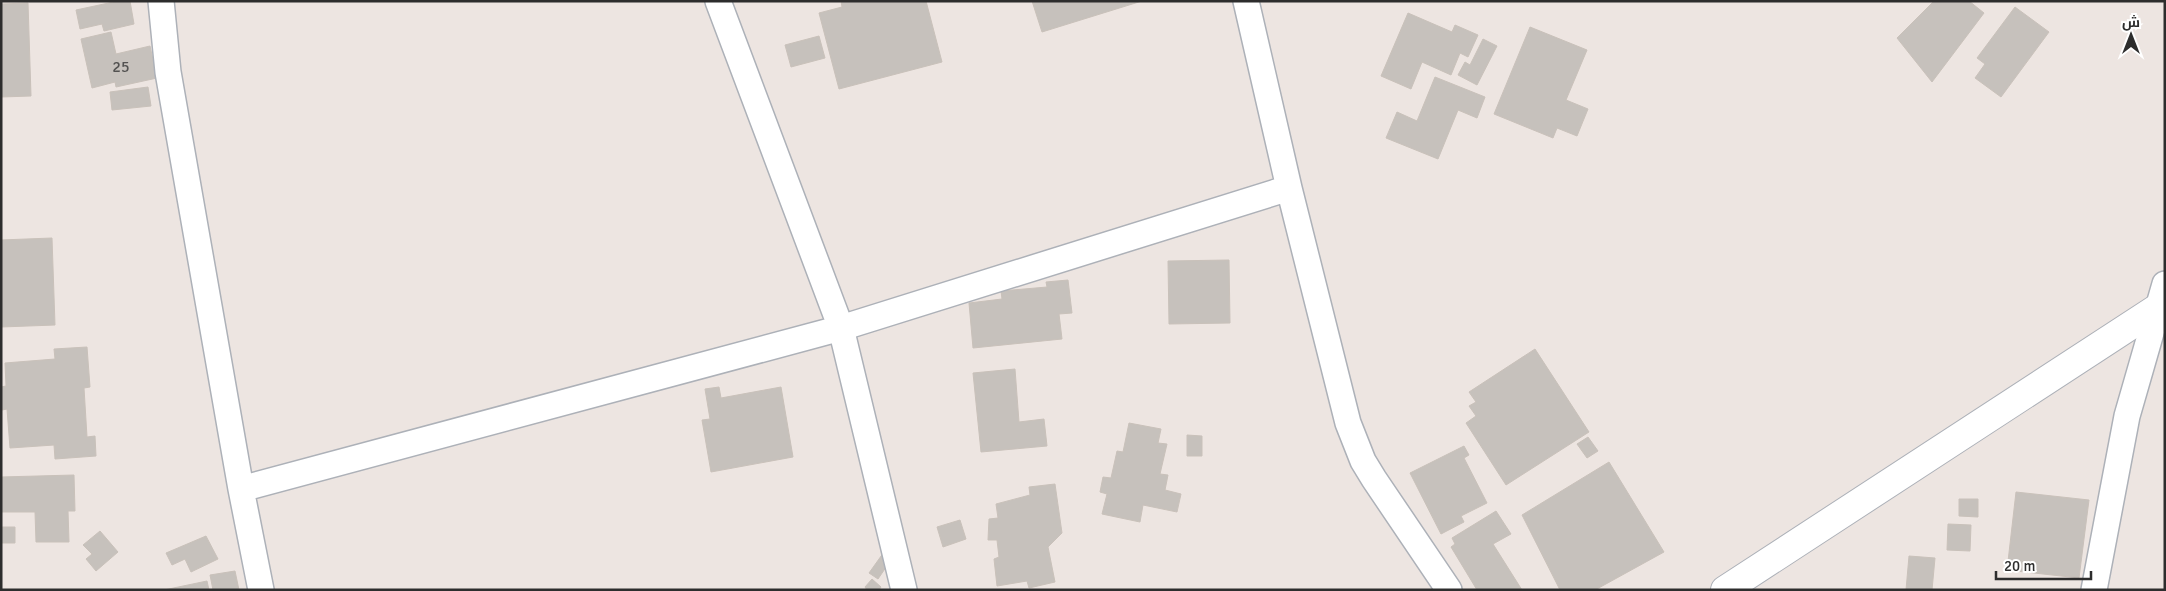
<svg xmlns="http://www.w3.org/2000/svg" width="2166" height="591" font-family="Signika,Cairo,sans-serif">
<rect width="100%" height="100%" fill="#ede5e1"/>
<path fill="#c6c1bc" stroke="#c9c1ba" d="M118,1H130L134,24L104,31L102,24L80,29L76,10Z
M841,1H926L942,62L839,89L819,13L842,7Z
M1032,1H1142L1042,32Z
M1934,1H1969L1984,13L1932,82L1897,38Z
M28,3L31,96L1,97V4Z
M2015,7L2049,32L2001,97L1975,78L1985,64L1977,58Z
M1408,13L1452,32L1455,25L1478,35L1468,57L1460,53L1451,75L1422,62L1411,89L1381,76Z
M1530,27L1587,50L1566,100L1588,109L1577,136L1557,128L1553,138L1494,114Z
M111,32L116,54L150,46L157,78L116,87L115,82L92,88L81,39Z
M819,36L825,58L791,67L785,45Z
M1483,39L1497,46L1477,85L1458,75L1465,62L1470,65Z
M1435,77L1485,97L1477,118L1458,110L1438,159L1386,138L1397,112L1417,121Z
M148,87L151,106L112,110L110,92Z
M52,238L55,325L1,327V240Z
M1229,260L1230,323L1169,324L1168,261Z
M1068,280L1072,313L1059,314L1062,339L973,348L969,303L1002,299L1001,291L1047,287L1046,282Z
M87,347L90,387L84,388L87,437L95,436L96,456L55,459L54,445L10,448L7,409L2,410L1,403V387L6,386L5,363L55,359L54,349Z
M1535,349L1589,432L1506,485L1466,423L1476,416L1469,406L1476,402L1469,392Z
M1015,369L1019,422L1044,419L1047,446L981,452L973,373Z
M719,387L721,398L781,387L793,457L711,472L702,420L710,419L705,389Z
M1129,423L1161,429L1158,443L1167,444L1160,474L1168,475L1165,490L1181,494L1177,512L1143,505L1140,522L1102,514L1107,494L1100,492L1103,477L1111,478L1117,451L1123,452Z
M1187,435L1202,436V456H1187Z
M1588,437L1598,451L1587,458L1577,444Z
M1464,446L1469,455L1464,458L1487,503L1461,516L1464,522L1441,534L1410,473Z
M1609,462L1664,552L1595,590H1560L1522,515Z
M74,475L75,511H68L69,542H36L35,512H1V477Z
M1055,484L1062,533L1048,547L1055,582L1029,588L1027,581L997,586L994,559L999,557L997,540H988L989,519L998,518L996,504L1030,495L1029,487Z
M2016,492L2089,500L2079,578L2007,570Z
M1959,499H1978V517L1959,516Z
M1496,511L1511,534L1493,544L1522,590H1477L1451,547L1455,544L1452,538Z
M960,520L966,539L943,547L937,527Z
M1948,524L1971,525L1970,551L1947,550Z
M1,527H15V543H1Z
M100,531L118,552L96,571L86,559L92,554L83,545Z
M206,536L218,559L191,572L185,559L172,565L166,553Z
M884,552L893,557L878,579L869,573Z
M1909,556L1935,558L1932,590H1906Z
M235,571L239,590H213L210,575Z
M872,579L881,587L879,590H867L865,587Z
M207,581L209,590H164Z"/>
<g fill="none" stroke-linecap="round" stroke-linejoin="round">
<g stroke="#adb1b8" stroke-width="28">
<path id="street" d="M161,1L168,72L241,489L261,590
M718,1L841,328L904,590
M1246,1L1289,188L1348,423L1363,461L1374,479L1449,590
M241,489L841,328L1289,188
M2094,590L2127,416L2165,284"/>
</g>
<g stroke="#adb1b8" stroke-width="30">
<path id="secondary" d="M1725,590L2165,303"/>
</g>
<use href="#street" stroke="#fff" stroke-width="25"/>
<use href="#secondary" stroke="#fff" stroke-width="28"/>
</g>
<g text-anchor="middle" stroke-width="4" stroke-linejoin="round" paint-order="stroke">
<g font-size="16" fill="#535251">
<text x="121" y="72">25</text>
</g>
</g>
<rect width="2166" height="591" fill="none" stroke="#2d2d2d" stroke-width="5"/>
<g transform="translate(2131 35)" stroke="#ffffff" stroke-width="4" paint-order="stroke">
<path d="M0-4L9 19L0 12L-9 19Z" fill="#2d2d2d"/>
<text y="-8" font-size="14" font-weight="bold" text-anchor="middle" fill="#2d2d2d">ش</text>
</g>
<path d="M1996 571v8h95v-8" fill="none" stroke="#2d2d2d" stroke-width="2.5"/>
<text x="2004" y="571" font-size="15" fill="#2d2d2d" stroke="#ffffff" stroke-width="4" paint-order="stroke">20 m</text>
</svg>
